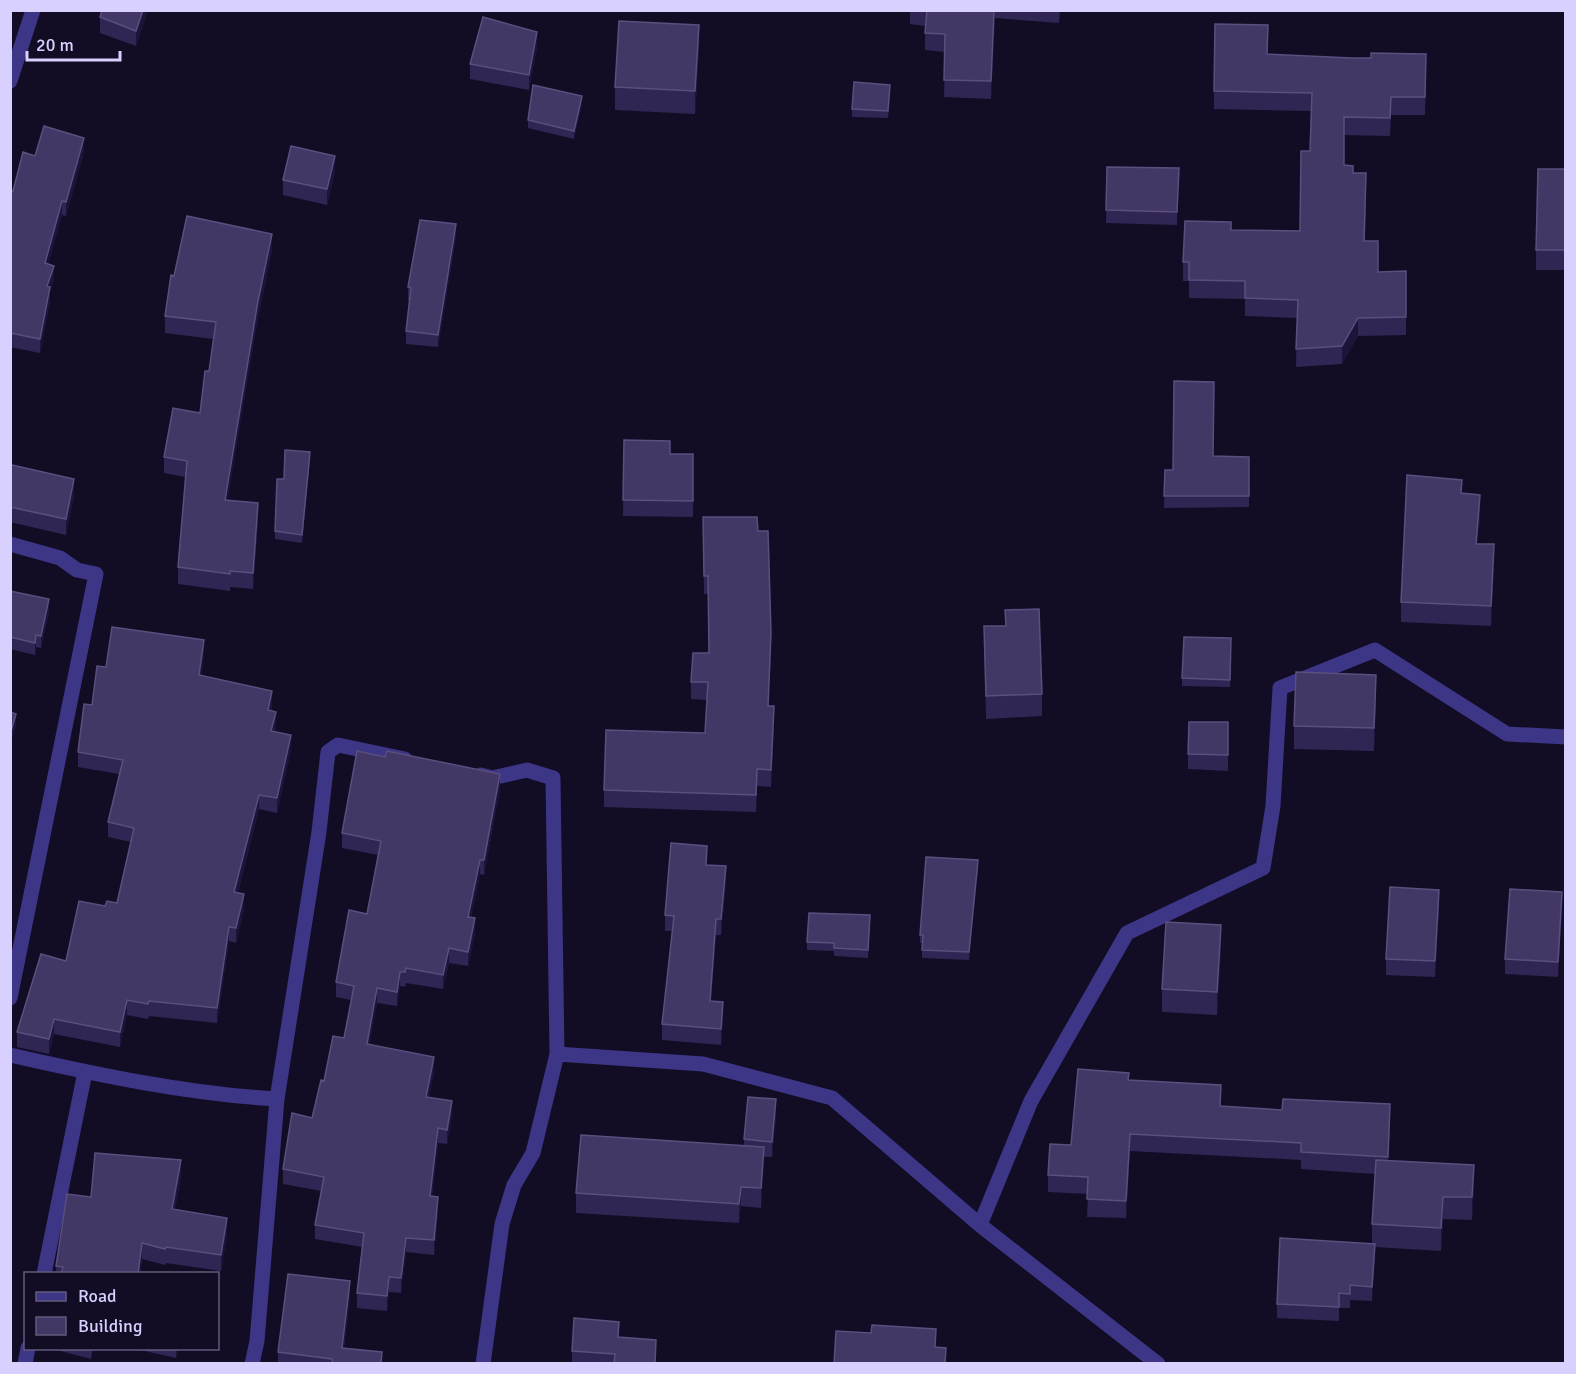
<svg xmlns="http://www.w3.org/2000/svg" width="1576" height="1374" font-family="Signika,sans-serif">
<rect width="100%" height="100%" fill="#120d24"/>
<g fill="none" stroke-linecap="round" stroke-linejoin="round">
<path stroke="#3d3586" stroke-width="15" d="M10,81L33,10
M10,544L60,558L77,570L96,574L10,998
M481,775L492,778L527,770L553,778L557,1054L703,1064L832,1098L980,1225
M10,1055C98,1075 188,1094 277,1099L257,1341L252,1364
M277,1099L319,832L328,752L338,745L405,759
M44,1274L85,1072
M25,1364L28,1348
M483,1364L502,1224L514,1185L533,1153L557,1054
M1158,1364L980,1225L1031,1101L1127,933L1263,868L1273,806L1280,688L1375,650L1507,734L1566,737"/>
</g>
<path fill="#312554" d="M148,10L136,46L100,33V17Z
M910,10H1060L1059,23L995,18L991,99L944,97L945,52L925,50V26L910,24Z
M537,47L529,90L470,79V64Z
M699,48L695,114L615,110V87Z
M1267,54L1426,72L1425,115H1391L1390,136L1344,135V165L1353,173L1366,191L1365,241L1378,272L1406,271V335L1358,336L1342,364L1296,367L1297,318L1245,316V299L1189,298V281H1183V262L1231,230L1300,231L1310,151L1311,111L1214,109V91Z
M890,93L888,118L852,117V109Z
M582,104L574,139L528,128V120Z
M84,152L66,216L62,215L48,264L54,280L50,291V301L40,353L10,347V190L13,191L35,156Z
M1107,167L1179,168L1177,225L1106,223Z
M1566,169V270H1536V250Z
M335,172L327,205L283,195V180Z
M456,237L438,347L406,344V331L410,300H408V287Z
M272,251L258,318L227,500L258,520L253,589L230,587V591L178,584V567L185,477L164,473V457L200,413L209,371L213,339L165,333V316L174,276Z
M624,440L670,454H693V517L623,516Z
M1213,456L1249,457V507L1164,508L1165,470H1173Z
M310,460L302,543L275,539V531L284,479Z
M10,470L74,495L66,535L10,522Z
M1462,493L1480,515L1477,544L1494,564L1491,626L1401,622V602Z
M703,517L758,531L771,651L768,706L774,723L771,787L757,786L756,812L604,807V790L705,733L707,700L691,699V682L709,653L708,594H704Z
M10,591L49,611L41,648L36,647L35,655L10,649Z
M1005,610L1042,694V716L986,719L984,626H1005Z
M1231,638L1230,687L1182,686V678Z
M204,655L201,675L272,706L271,711L276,727L275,732L291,750L277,813L259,809L238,892L244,909L236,943L229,941L217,1023L149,1016L148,1019L127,1015L120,1047L54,1034L49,1054L17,1047V1032L105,906L117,903L131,842L108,837V822L119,774L78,767V752L92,705L106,667Z
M1376,698L1374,751L1294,749V726Z
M1228,738V771L1188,769V754Z
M500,789L484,875L480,874L471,917L475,933L468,966L449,963L443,989L406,983L405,987L400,986L397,1006L377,1003L369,1045L434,1072L429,1097L452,1115L447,1144L438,1143L432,1196L438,1211L434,1255L406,1252L401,1293L389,1292L387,1311L357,1308V1293L362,1247L315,1239V1225L321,1191L283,1184V1169L312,1118L324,1081L344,1038L351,1000L336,997V982L367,914L378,855L342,848V833Z
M707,865L726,882L721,935H716L711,1001L723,1018L721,1045L662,1040V1024L672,931H665V915Z
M978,868L969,960L922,958V943H920V935Z
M1439,905L1435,977L1386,975V959Z
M1562,908L1558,977L1505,974V959Z
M870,923L868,958L834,956V951L807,950V942Z
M1221,948L1217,1015L1162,1012V989Z
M1129,1080L1221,1107L1390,1122L1388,1161L1474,1188L1472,1220L1443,1219L1441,1251L1375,1247L1372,1301L1350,1300V1308H1339V1321L1277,1318V1304L1372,1243V1224L1375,1174L1301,1169V1160L1130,1151L1126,1218L1087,1217L1088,1194L1048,1192V1175L1071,1145Z
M776,1115L772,1157H764L761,1208L741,1206L739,1223L576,1213V1193L744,1145V1139Z
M181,1176L175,1209L227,1234L221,1271L166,1263L165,1265L142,1259L140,1274H56V1266L91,1197Z
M350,1295L344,1348L382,1364H278V1352Z
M619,1337L656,1352L655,1364L572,1363V1351Z
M49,1348H93L91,1359Z
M131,1348H179L176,1358Z"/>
<path fill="#1d1439" d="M143,10H148L136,46V31Z
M994,10L995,18L991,99V81Z
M699,25V48L695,114V91Z
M537,32V47L529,90V75Z
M582,96V104L574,139V131Z
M84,138V152L66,216V202Z
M335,156V172L327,205V189Z
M62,201V215L45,277V263Z
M456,224V237L438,347V335Z
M272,234V251L258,318L225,517V500L258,301Z
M54,266V280L50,291V301L40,353V339L47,286Z
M1358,318V336L1342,364V346Z
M310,452V460L302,543V535Z
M74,479V495L66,535V519Z
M1480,495V515L1476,564V544Z
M258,503V520L253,589V573Z
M1494,544V564L1491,626V606Z
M49,599V611L41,648V636Z
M771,633V651L768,723V706Z
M36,635V647L35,655V643Z
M204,640V655L199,690V675Z
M1376,675V698L1374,751V728Z
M272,691V706L268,725V710Z
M774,706V723L771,787V770Z
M276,712V727L271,746V731Z
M16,714V726L10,746V735Z
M291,735V750L277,813V798Z
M500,774V789L484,875V860Z
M259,795V809L234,906V892Z
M480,860V874L468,931V917Z
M978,860V868L969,960V952Z
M726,866V882L721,935V919Z
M1439,890V905L1435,977V961Z
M1562,892V908L1558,977V962Z
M244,894V909L236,943V928Z
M475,918V933L468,966V952Z
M716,919V935L710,1017V1001Z
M1221,925V948L1217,1015V992Z
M229,927V941L217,1023V1008Z
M449,948V963L443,989V975Z
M400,972V986L397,1006V992Z
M377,988V1003L367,1059V1044Z
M127,1000V1015L120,1047V1032Z
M723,1002V1018L721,1045V1029Z
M54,1019V1034L49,1054V1039Z
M434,1057V1072L426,1111V1097Z
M776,1099V1115L772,1157V1142Z
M452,1101V1115L447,1144V1130Z
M1390,1104V1122L1388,1174V1157Z
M438,1128V1143L430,1211V1196Z
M1130,1134V1151L1126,1218V1201Z
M764,1147V1166L761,1208V1188Z
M181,1160V1176L172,1225V1209Z
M1474,1165V1188L1472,1220V1197Z
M741,1187V1206L739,1223V1204Z
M438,1197V1211L434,1255V1240Z
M1443,1197V1219L1441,1251V1228Z
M227,1218V1234L221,1271V1255Z
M406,1238V1252L401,1293V1278Z
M142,1243V1259L140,1274H138Z
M1375,1244V1258L1372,1301V1287Z
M389,1277V1292L387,1311V1296Z
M350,1281V1295L342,1362V1348Z
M176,1348H179L176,1358Z"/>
<path fill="#433766" stroke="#5a4f7e" stroke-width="1.5" d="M102,10H143L136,31L100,17Z
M927,10H994L991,81L944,80L945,34L925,33Z
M483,17L537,32L529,75L470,64Z
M619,21L699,25L695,91L615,87Z
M1215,24L1268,25L1267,54L1352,58H1371V53L1426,54L1425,97H1391L1390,118L1344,117V165L1353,166V173H1366L1364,241H1378V272L1406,271V317L1358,318L1342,346L1296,349L1298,300L1245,298V281L1189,280V262H1183L1185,221L1231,222V230L1300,231L1301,151H1310L1312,93L1214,91Z
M854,82L890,85L888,111L852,109Z
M533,85L582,96L574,131L528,120Z
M44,126L84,138L66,202L62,201L45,263L54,266L47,286L50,287L40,339L10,333V190L13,191L23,152L35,156Z
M291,146L335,156L327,189L283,180Z
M1107,167L1179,168L1177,212L1106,210Z
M1538,169H1566V250H1536Z
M187,216L272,234L258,301L225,500L258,503L253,573L230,571V574L178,567L187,461L164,457L173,408L200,413L205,371H209L216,322L165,316L171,275L174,276Z
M420,220L456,224L438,335L406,331L411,288L408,287Z
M1174,381L1214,382L1213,456L1249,457V496H1164L1165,470H1173Z
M624,440L670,441V454H693V501L623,500Z
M285,450L310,452L302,535L275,531L277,479H284Z
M12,465L74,479L66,519L10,507V470Z
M1407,475L1462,480L1461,493L1480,495L1476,544H1494L1491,606L1401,602Z
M703,517H757L758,531H768L771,633L768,706H774L771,770L757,769L756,795L604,790L606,730L705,733L708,682H691L693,653H709L708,576H704Z
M10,591L49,599L41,636L36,635L35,643L10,637Z
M1039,609L1042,694L986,696L984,626H1006L1005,610Z
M112,627L204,640L199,675L272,691L268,710L276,712L271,731L291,735L277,798L259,795L234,892L244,894L236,928L229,927L217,1008L149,1001L148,1004L127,1000L120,1032L54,1019L49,1039L17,1032L41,954L66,961L79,901L105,906L107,901L117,903L134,828L108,822L123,760L78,752L84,704L92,705L97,666L106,667Z
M1184,637L1231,638L1230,680L1182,678Z
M1296,672L1376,675L1374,728L1294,726Z
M10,712L16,714L10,735Z
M1189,722H1228V755L1188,754Z
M357,751L385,757L387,751L500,774L484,860H480L468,917L475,918L468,952L449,948L443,975L406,968L405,972H400L397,992L377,988L367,1044L434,1057L426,1097L452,1101L447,1130L438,1128L430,1196L438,1197L434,1240L406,1238L401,1278L389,1277L387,1296L357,1293L364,1233L315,1225L324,1177L283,1169L292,1113L312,1118L321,1080L324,1081L333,1036L344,1038L354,986L336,982L349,910L367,914L381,841L342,833Z
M671,843L707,846L706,865L726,866L721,919H716L710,1001L723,1002L721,1029L662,1024L674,916L665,915Z
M926,857L978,860L969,952L922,950L923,935H920Z
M1390,887L1439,890L1435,961L1386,959Z
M1510,889L1562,892L1558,962L1505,959Z
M809,913L870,915L868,950L834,948V943L807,942Z
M1166,922L1221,925L1217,992L1162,989Z
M1078,1069L1129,1073L1128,1080L1221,1085L1220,1106L1282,1110L1283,1099L1390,1104L1388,1157L1301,1152V1143L1130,1134L1126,1201L1087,1199L1088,1177L1048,1175L1050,1144L1071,1145Z
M748,1097L776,1099L772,1142L744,1139Z
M581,1135L764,1147L761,1188L741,1187L739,1204L576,1193Z
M95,1153L181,1160L172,1209L227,1218L221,1255L166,1247L165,1249L142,1243L138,1274H61L63,1267L56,1266L67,1194L91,1197Z
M1376,1160L1474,1165L1472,1197H1443L1441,1228L1372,1224Z
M1280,1238L1375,1244L1372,1287L1350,1285V1294L1339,1293V1307L1277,1304Z
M288,1274L350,1281L342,1348L382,1352L381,1364H333L332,1359L278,1352Z
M574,1318L619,1322L618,1337L656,1340L655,1364H614L615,1354L572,1351Z
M872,1325L936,1329L935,1347L946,1348L945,1364H834L836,1331L871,1333Z"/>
<rect width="1576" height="1374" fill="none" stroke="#d8d0ff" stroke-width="24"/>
<rect x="24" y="1272" width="195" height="78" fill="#120d24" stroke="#615b7c" stroke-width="1.5"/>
<rect x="36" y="1292" width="30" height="9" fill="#3d3586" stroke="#615b7c" stroke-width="1.5"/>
<text x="78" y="1302" font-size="18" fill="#d8d0ff">Road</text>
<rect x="36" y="1317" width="30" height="18" fill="#433766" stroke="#615b7c" stroke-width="1.5"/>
<text x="78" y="1332" font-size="18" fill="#d8d0ff">Building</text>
<path d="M27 51v9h93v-9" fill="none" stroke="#d8d0ff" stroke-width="3"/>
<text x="36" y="51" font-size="18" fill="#d8d0ff" stroke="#120d24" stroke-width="4.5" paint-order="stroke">20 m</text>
</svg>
